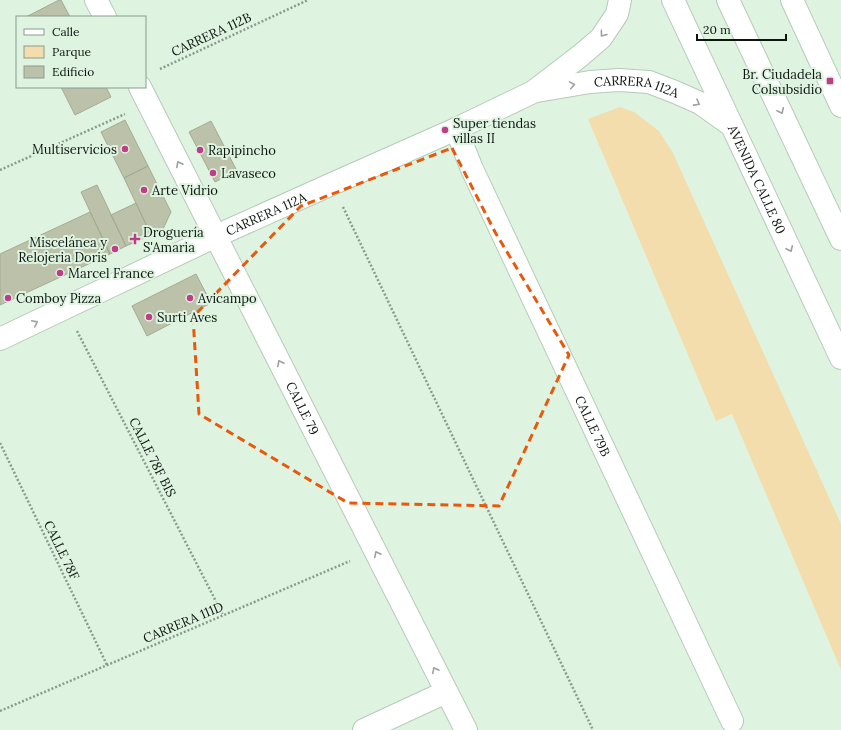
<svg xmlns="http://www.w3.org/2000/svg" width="841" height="730" font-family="Lora,serif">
<rect width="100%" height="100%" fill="#def4e1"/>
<path fill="#f4ddac" d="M620,107L634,112L659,131L673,153L841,524V670L732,414L716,421L588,119Z"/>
<path fill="#bcc2a9" stroke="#a5aa92" d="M59,0H61L70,17H26Z
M61,87H106L111,97L75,115Z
M125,120L148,166L124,178L101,132Z
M211,121L237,171L215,182L189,132Z
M148,166L171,212L163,229L151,235L124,178Z
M97,185L126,246L110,254L81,192Z
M136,203L151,235L126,246L111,215Z
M90,212L110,254L0,305V254Z
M196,274L211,303L147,336L132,306Z"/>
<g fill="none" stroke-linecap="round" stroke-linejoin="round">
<g stroke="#b5cbb9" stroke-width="24">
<g id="minor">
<path d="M96,0L105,17"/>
<path id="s1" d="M140,87L466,730"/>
<path id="s2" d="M456,129L472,169L732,721"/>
<path d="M364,730L446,692"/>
</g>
</g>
<g stroke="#b5cbb9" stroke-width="24">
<g id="tertiary">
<path id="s3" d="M537,91L590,82L619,80L649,82L675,92L700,103L731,125"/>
<path id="s4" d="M0,339L216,236L332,184L456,129L533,92L580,56L601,38L617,14L620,0"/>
</g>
</g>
<g stroke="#b5cbb9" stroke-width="24">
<g id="trunk">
<path id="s5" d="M673,0L841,358"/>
<path d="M728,0L841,239"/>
<path d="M792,0L841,106"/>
</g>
</g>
<path stroke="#8a9a8d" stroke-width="2.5" stroke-dasharray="2 2" stroke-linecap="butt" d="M160,69L308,0
M0,170L125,114
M343,207L593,730
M77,331L223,615
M0,443L107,665
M0,711L350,561"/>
<use href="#minor" stroke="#fff" stroke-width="22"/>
<use href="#tertiary" stroke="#fff" stroke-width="22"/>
<use href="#trunk" stroke="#fff" stroke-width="22"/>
</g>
<defs><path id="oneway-chevron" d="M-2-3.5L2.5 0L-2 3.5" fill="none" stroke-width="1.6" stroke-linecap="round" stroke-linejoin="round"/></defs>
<g stroke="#9ea19f">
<use href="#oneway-chevron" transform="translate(603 34) rotate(127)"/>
<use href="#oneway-chevron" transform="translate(572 85) rotate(-10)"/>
<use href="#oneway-chevron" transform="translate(697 103) rotate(29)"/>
<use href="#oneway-chevron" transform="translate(781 111) rotate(65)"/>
<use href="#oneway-chevron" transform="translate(179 164) rotate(-117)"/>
<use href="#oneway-chevron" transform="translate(790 249) rotate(65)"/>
<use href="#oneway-chevron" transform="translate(35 323) rotate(-26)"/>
<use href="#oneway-chevron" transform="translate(280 363) rotate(-117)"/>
<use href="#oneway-chevron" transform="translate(377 554) rotate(-117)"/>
<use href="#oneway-chevron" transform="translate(435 670) rotate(-117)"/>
</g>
<path fill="none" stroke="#e8590c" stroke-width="3" stroke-dasharray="8 5" stroke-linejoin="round" d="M452,148L495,232L569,355L499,506L348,503L199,414L193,317L301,206Z"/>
<g fill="#bd3d87" stroke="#def4e1" stroke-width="1.5">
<rect x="826" y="77" width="8" height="8" rx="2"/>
<circle cx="445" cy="130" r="4"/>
<circle cx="125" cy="149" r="4"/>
<circle cx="200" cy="150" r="4"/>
<circle cx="213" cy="173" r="4"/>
<circle cx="144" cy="190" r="4"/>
<path d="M133 233h4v4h4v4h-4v4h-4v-4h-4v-4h4z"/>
<circle cx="115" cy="249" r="4"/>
<circle cx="60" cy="273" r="4"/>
<circle cx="8" cy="298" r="4"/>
<circle cx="190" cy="298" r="4"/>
<circle cx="149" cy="317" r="4"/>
</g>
<g text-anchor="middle" stroke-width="4" stroke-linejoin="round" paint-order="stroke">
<g font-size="13" fill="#0d150f" stroke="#def4e1">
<text transform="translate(211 34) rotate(-25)" y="5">CARRERA 112B</text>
<text dy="5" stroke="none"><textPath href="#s3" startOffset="101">CARRERA 112A</textPath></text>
<text dy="5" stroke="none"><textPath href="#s5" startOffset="198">AVENIDA CALLE 80</textPath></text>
<text dy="5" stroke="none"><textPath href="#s4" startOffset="294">CARRERA 112A</textPath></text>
<text dy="5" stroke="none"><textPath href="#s1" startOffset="360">CALLE 79</textPath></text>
<text dy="5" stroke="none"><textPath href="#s2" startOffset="327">CALLE 79B</textPath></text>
<text transform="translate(153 457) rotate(63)" y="5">CALLE 78F BIS</text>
<text transform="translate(62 550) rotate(64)" y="5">CALLE 78F</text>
<text transform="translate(183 622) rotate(-23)" y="5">CARRERA 111D</text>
</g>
<g font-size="13" fill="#0d150f" stroke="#def4e1" text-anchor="start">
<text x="822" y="79" text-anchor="end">Br. Ciudadela<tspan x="822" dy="15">Colsubsidio</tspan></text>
<text x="453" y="128">Super tiendas<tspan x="453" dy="15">villas II</tspan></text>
<text x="117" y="154" text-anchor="end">Multiservicios</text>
<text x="208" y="155">Rapipincho</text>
<text x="221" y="178">Lavaseco</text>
<text x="152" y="195">Arte Vidrio</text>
<text x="143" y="237">Droguería<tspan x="143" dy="15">S'Amaria</tspan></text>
<text x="107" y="247" text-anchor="end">Miscelánea y<tspan x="107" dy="15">Relojeria Doris</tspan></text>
<text x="68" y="278">Marcel France</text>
<text x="16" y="303">Comboy Pizza</text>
<text x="198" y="303">Avicampo</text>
<text x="157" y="322">Surti Aves</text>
</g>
</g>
<rect x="16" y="16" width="130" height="72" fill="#def4e1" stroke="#8a9b8d"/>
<rect x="24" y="29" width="20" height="6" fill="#ffffff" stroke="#8a9b8d"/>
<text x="52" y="36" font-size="12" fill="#0d150f">Calle</text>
<rect x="24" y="46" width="20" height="12" fill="#f4ddac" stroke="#8a9b8d"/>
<text x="52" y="56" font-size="12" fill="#0d150f">Parque</text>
<rect x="24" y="66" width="20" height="12" fill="#bcc2a9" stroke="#8a9b8d"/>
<text x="52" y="76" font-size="12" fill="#0d150f">Edificio</text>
<path d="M697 34v6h89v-6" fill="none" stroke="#0d150f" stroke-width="2"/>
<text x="703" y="34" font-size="12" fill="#0d150f" stroke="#def4e1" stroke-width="3" paint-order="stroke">20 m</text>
</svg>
